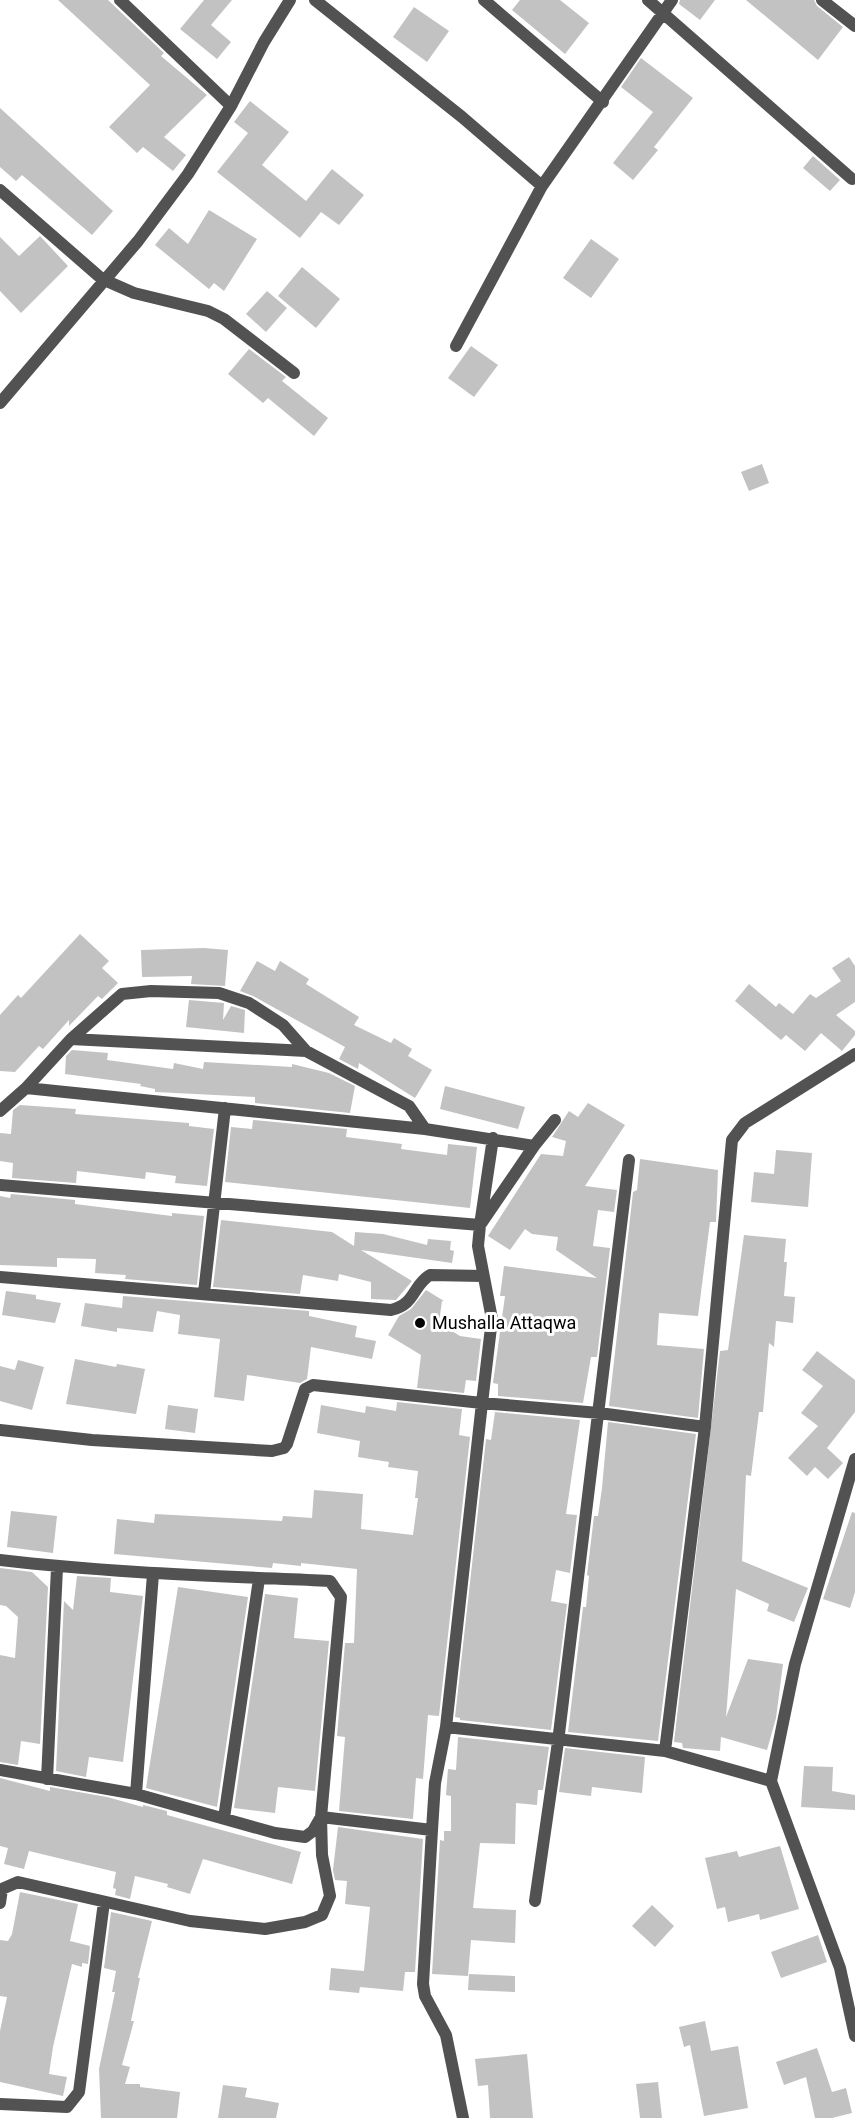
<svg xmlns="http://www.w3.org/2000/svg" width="855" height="2118" font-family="Roboto,sans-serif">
<rect width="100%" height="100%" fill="#fff"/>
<path fill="#c2c2c2" d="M58,0H108L164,53L161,56L207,95L164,137L186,155L173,171L143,147L137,153L109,127L150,85Z
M204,0H232L211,25L231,42L217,59L180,29Z
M520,0H560L589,23L565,54L512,10Z
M680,0H715L700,20L679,4Z
M746,0H814L817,6L843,27L818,60Z
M414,7L449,31L427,62L393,37Z
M641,58L693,98L654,147L658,150L633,180L613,163L653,112L621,87Z
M250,101L289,132L262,165L306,201L332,169L364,195L339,225L321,212L300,238L217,172L248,133L234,122Z
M0,108L113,211L92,235L22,175L16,181L0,167Z
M813,156L840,180L830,191L803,168Z
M209,210L257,239L224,291L214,283L209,289L155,245L169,228L188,244Z
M40,236L68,266L21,313L0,291V237L19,256Z
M591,239L619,259L591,298L563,278Z
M302,267L340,299L316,328L278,296Z
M267,291L287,308L266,332L246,314Z
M471,346L498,365L474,397L448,378Z
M249,349L286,377L282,381L328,418L314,436L268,398L263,403L228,374Z
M762,464L769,483L749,491L741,472Z
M80,934L109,961L102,968L118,983L102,999L98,996L69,1026V1020L43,1049L39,1046L15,1072L0,1071V1015L18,995L21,998Z
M204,948L228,950L225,986L191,984L192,976L142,977L141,950Z
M849,957L855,966V1002L836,1015L855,1031V1035L842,1051L821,1033L805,1051L786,1035L781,1040L735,1001L749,984L776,1007L779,1003L793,1014L810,994L816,998L841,981L832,968Z
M257,961L275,971L280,961L309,979L306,984L359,1017L354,1025L391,1043L394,1038L412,1049L408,1056L432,1070L415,1098L359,1063L358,1069L339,1059L345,1047L253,996L240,991Z
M189,1000L224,1003L223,1020L231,1006L245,1010L244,1033L186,1027Z
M72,1050L108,1053L107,1060L173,1069L174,1063L203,1069L204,1062L292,1067V1064L329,1073L355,1086L350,1113L255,1103V1097L155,1092V1089L140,1086L141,1084L65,1074L66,1056Z
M445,1086L525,1107L518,1129L440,1109Z
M588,1103L625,1125L585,1186L617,1190L614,1212L598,1210L593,1246L610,1248L597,1357H591L583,1403L498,1396V1384L493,1383L505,1296H500L504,1266L597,1278L556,1250L558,1237L532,1234L525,1229L510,1250L488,1236L541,1154L563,1156L566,1141L552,1137L569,1111L578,1117Z
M20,1105L76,1109L75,1114L189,1123V1126L214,1129L207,1186L175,1183L176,1176L146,1172L145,1179L77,1171L76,1183L12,1178L13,1163L0,1161V1133L11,1134L13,1110Z
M253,1120L347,1129L346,1137L402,1144L401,1149L447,1155L448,1144L477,1147L470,1208L225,1182L231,1127L252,1129Z
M776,1150L812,1153L808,1207L751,1202L754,1172L774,1174Z
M640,1159L718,1170L716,1222H710L698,1316L659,1313L657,1345L704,1349L698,1418L609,1406L633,1192L637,1190Z
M11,1194L75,1200V1204L172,1216V1213L204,1216L197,1285L125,1279L126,1275L95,1273L96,1259L57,1258V1267L0,1265V1196L10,1198Z
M221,1220L332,1232L354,1246L355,1232L383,1234L427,1245L428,1239L451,1241L450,1250L454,1251L452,1263L361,1250L412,1281L396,1300L371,1299V1282L339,1274L338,1281L303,1275L300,1294L213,1287Z
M744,1235L786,1239L784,1262H787L784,1296L795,1297L793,1323L776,1321L774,1347L769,1343L763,1412H759L751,1476L746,1475L742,1561L808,1588L794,1622L767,1611L769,1604L736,1589L726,1717L748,1659L783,1664L776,1718L767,1750L721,1737L720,1751L683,1748L682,1743L674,1742L720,1351L728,1350Z
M426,1290L444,1301H442L439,1323L460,1336L481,1339L476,1381L466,1380L464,1393L417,1388L421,1355L388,1335L399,1316L411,1309Z
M6,1291L36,1295V1299L61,1303L55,1323L2,1315Z
M123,1296L309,1311V1316L357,1326L355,1337L376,1341L372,1359L311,1347L307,1379L300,1383L247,1375L244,1401L214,1397L220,1339L178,1334L180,1315L157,1311L153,1332L117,1328V1332L81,1326L85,1303L122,1308Z
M817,1351L855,1380V1412L827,1448L843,1463L828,1479L815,1467L807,1476L788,1458L818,1426L801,1413L823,1386L802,1370Z
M75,1359L116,1367L117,1364L145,1369L136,1414L66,1404Z
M18,1360L44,1367L32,1410L0,1401V1366L15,1370Z
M397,1402L462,1409L459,1435L470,1437L439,1716L428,1715L423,1779L416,1778L413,1819L339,1811L345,1737L337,1736L345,1643H354L357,1569L301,1563V1566L273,1563L272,1568L114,1554L117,1519L154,1523L155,1514L282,1521L283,1516L312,1518L314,1490L363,1494L361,1529L413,1535L418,1498H415L418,1471L388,1467L389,1462L358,1457L360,1441L317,1433L321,1405L365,1413L366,1406L396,1411Z
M168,1405L198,1409L195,1433L165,1429Z
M495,1412L580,1420L566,1514L577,1515L570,1573L556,1570L551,1601L567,1604L551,1730L460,1720V1718L455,1717L486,1439L491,1440Z
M608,1422L696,1434L658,1741L568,1732L583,1607H586L589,1576L587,1575L594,1516H598L602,1488Z
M11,1511L57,1516L53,1553L7,1547Z
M852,1512L855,1513V1592L850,1608L823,1599Z
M0,1568L32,1572L48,1587L40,1744L21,1741L18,1765L0,1762V1655L15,1658L18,1617L6,1606L0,1605Z
M77,1576L111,1578L110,1592L143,1596L123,1762L89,1757L86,1777L56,1771L64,1601L73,1610Z
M178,1587L248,1597L217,1807L146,1788Z
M265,1594L298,1598L294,1638L329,1641L315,1791L278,1787L275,1813L234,1808Z
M458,1737L549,1747L543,1790H538L537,1805L516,1803L515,1844L480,1843L473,1908L516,1910L515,1943L471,1940L468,1976L432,1974L440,1840L444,1841V1831H451V1796L446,1795L448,1769L456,1770Z
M565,1748L645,1757L642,1793L592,1787L591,1796L559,1792Z
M804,1766L833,1767L832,1791L855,1795V1810L801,1807Z
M0,1778L50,1791V1787L107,1797L143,1807V1805L167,1811V1815L301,1852L292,1884L203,1859L190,1894L167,1887L168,1884L135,1876L130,1899L115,1895L116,1889L113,1888L116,1872L29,1851L24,1869L4,1864L8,1848L0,1846Z
M338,1827L423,1839L415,1972H405L403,1991L360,1987L359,1993L329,1990L331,1968L364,1971L370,1907L345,1904L347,1881L335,1880L333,1870Z
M780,1846L799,1909L760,1920L759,1914L728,1922L725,1907L717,1909L705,1858L737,1851L739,1857Z
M20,1892L78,1904L70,1941L90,1946L88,1964L82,1963V1967L72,1964L53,2047L49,2074L67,2077L63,2096L0,2082V2031L7,1997L0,1996V1940L8,1941L12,1934Z
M652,1905L674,1926L655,1947L632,1926Z
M111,1912L152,1921L138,1978H140L131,2021H134L122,2065L130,2067L125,2084H140V2087L180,2092L177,2118H101L99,2069L115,1992H112L116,1971L104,1968Z
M818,1935L827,1962L781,1978L771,1952Z
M469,1974L515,1976V1992L468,1990Z
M705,2021L711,2051L738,2046L748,2108L704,2116L690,2045L684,2047L679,2027Z
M817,2048L832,2092L846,2088L852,2113L832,2118H815L806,2077L784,2085L776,2062Z
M527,2054L533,2118H490L488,2085L478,2086L475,2059Z
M658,2082L662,2118H640L636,2084Z
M223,2085L247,2088L245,2097L279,2103L276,2118H218Z"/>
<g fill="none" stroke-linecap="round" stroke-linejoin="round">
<path stroke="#525252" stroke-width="12" d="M120,0L231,106
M315,0L462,117L542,186
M484,0L603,102
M648,0L852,179
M822,0L855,26
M0,190L102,279L134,293L208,311L224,319L294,373
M456,346L542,186L672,0
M0,403L138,241L188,174L231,106L264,42L290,0
M71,1039L306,1051
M26,1088L71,1039L122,994L151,991L219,993L249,1003L283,1025L306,1051L409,1106L425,1129
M0,1111L26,1088L425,1129L534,1146
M0,1185L480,1225L493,1138
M0,1277L391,1310C416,1304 412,1286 430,1275L483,1276
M204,1293L225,1108
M705,1427L732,1140L745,1123L855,1054
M0,1430L92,1440L272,1451L284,1448L287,1444L305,1389L313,1385L482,1403L492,1319L478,1246L480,1225L534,1146L555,1120
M0,1560C110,1573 220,1576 330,1581L341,1597L321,1817L322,1855L330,1896L322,1915L305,1922L265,1929L190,1921L18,1882L2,1889L0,1903
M446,1727L482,1403L599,1413L705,1427L665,1751
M0,1770L136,1794L275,1833L305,1837L313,1831L321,1817L432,1830L435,1783L446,1727L665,1751L771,1781L840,1968L855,2036
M47,1779L57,1568
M771,1781L795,1664L855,1459
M136,1794L153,1574
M224,1818L259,1579
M432,1830L423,1984L425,1996L446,2035L463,2118
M535,1901L558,1742L629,1160
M0,2104L67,2107L79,2092L104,1902"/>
</g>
<circle fill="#000" stroke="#fff" stroke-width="2" cx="420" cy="1323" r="6"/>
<g text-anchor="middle" stroke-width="6" stroke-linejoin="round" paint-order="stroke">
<g font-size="18" fill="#000" stroke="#fff" text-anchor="start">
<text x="432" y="1329">Mushalla Attaqwa</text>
</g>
</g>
</svg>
